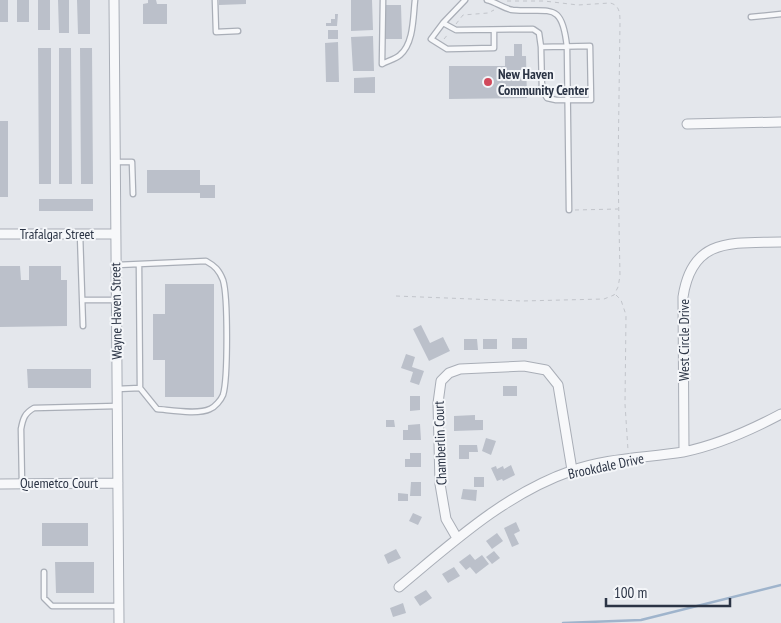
<svg xmlns="http://www.w3.org/2000/svg" width="781" height="623" font-family="'PT Sans Narrow',sans-serif">
<rect width="100%" height="100%" fill="#e4e7ec"/>
<g fill="none" stroke-linecap="round" stroke-linejoin="round">
<path stroke="#9fb4cc" stroke-width="2.5" d="M563,623L641,620L781,585"/>
</g>
<path fill="#bbc0ca" d="M0,0H8V22H0Z
M17,0H29V22H17Z
M38,0H50V30H38Z
M58,0H69V33H59Z
M77,0H90V34H78Z
M148,0H156L157,4H167V24H143V4L148,3Z
M219,0H246V4L219,5Z
M351,0H372L373,30L351,31Z
M382,5H401L402,39H383Z
M335,14H338L337,26H326V23H331V19H335Z
M328,30H338V39H328Z
M373,36L374,71H353L351,37Z
M338,42L339,82H326L325,43Z
M514,44H522V56H526L527,98L449,99V66H505V56H514Z
M38,48H51V184H39Z
M59,48H71L72,184H59Z
M80,48H92L93,184H81Z
M375,77V93H354V78Z
M0,121H8V197H0Z
M147,170H200V185H215V198H200V193H147Z
M39,199H93V211H39Z
M0,266H20L21,280H29V266H61V280H67V326L0,327Z
M165,284H214V397H165V360H153V314H165Z
M421,325L430,343L443,337L450,351L429,361L413,329Z
M512,338H527V349H512Z
M464,339H477L478,350H464Z
M483,339H497V349H483Z
M406,354L415,357L412,367L424,371L419,385L410,382L413,372L401,368Z
M27,369H91V388H28Z
M503,386H517V396H503Z
M410,396H420V410L410,411Z
M475,415V420H483V430L454,431V416Z
M386,420H394L395,427H386Z
M420,424L421,440H403V430H408V425Z
M486,438L496,441L491,455L482,451Z
M459,445H477L478,452H469V459H459Z
M410,453H421V467H405V459H410Z
M511,465L515,475L503,481L502,479L497,481L491,468L496,466L497,469L503,466L504,469Z
M474,477H484V487H474Z
M411,482H421V496H410Z
M463,489L477,490L476,501L461,499Z
M398,493L408,494V501H398Z
M413,513L422,517L418,525L409,521Z
M516,522L520,531L514,534L519,544L512,547L504,528Z
M42,523H88V546H42Z
M497,533L503,541L492,549L486,541Z
M396,549L401,558L388,564L384,555Z
M494,551L500,558L492,564L486,557Z
M470,554L475,560L482,555L489,564L476,574L470,567L466,570L459,562Z
M55,562H94V593H56Z
M454,567L460,576L448,583L442,574Z
M426,590L432,598L420,606L414,597Z
M403,603L406,613L393,617L390,608Z"/>
<g fill="none" stroke-linecap="round" stroke-linejoin="round">
<g stroke="#a9aeb7" stroke-width="7">
<path id="service" d="M215,0L216,32L238,31
M383,0L382,64C387,61 396,59 400,55C414,43 413,17 415,0
M465,0L443,23L431,39L447,49L494,48V30
M487,0C496,2 504,9 513,10C550,13 562,0 567,47L569,210
M751,17L781,14
M443,23L456,30L533,29L539,33L541,47
M590,46L591,100H556L547,98L542,90L541,47Z
M115,162H132L133,194
M80,234L83,326
M117,265L206,261C215,266 219,270 223,280C228,296 228,379 223,395C221,400 215,407 210,409C198,415 170,410 157,409L140,388L139,265
M83,300H116
M117,389L140,388
M22,484L21,429C23,418 25,413 34,408L117,406
M44,572V598L52,606H119"/>
</g>
<g stroke="#a9aeb7" stroke-width="11">
<path id="minor" d="M114,0L119,623
M687,124L781,122
M0,234H115
M684,451L683,297C692,237 732,243 781,242
M0,484L118,483
M457,538L446,519L440,484L438,403L441,381L449,373L460,369L524,366L546,370L558,385L572,470
M399,587C452,543 505,494 571,471C606,458 646,458 683,452C718,445 749,431 781,414"/>
</g>
<path stroke="#c2c5cb" stroke-width="1" stroke-dasharray="4 4" stroke-linecap="butt" d="M456,24L463,15L488,13L494,10
M444,39L449,33
M575,210L618,209
M616,295L621,300L626,315L625,404L628,450
M396,296L522,301L604,299L614,295L618,287L620,276L618,170L620,23C620,14 620,5 610,3L578,5L544,1H507"/>
<use href="#service" stroke="#f7f8fa" stroke-width="4.5"/>
<use href="#minor" stroke="#f7f8fa" stroke-width="9"/>
</g>
<circle fill="#d1495b" stroke="#f4f6f9" stroke-width="2" cx="488" cy="82" r="5"/>
<g text-anchor="middle" stroke-width="4" stroke-linejoin="round" paint-order="stroke">
<g font-size="14" font-weight="bold" fill="#2b3445" stroke="#f4f6f9" text-anchor="start">
<text x="498" y="79">New Haven<tspan x="498" dy="16">Community Center</tspan></text>
</g>
<g font-size="14" fill="#2b3445" stroke="#f4f6f9">
<text x="57" y="239">Trafalgar Street</text>
<text transform="translate(116 311) rotate(-91)" y="5">Wayne Haven Street</text>
<text transform="translate(684 340) rotate(-90)" y="5">West Circle Drive</text>
<text transform="translate(440 443) rotate(-92)" y="5">Chamberlin Court</text>
<text transform="translate(606 466) rotate(-12)" y="5">Brookdale Drive</text>
<text x="59" y="488">Quemetco Court</text>
</g>
</g>
<path d="M606 598v8h124v-8" fill="none" stroke="#2b3445" stroke-width="2.5"/>
<text x="614" y="598" font-size="15" fill="#2b3445" stroke="#f4f6f9" stroke-width="4" paint-order="stroke">100 m</text>
</svg>
